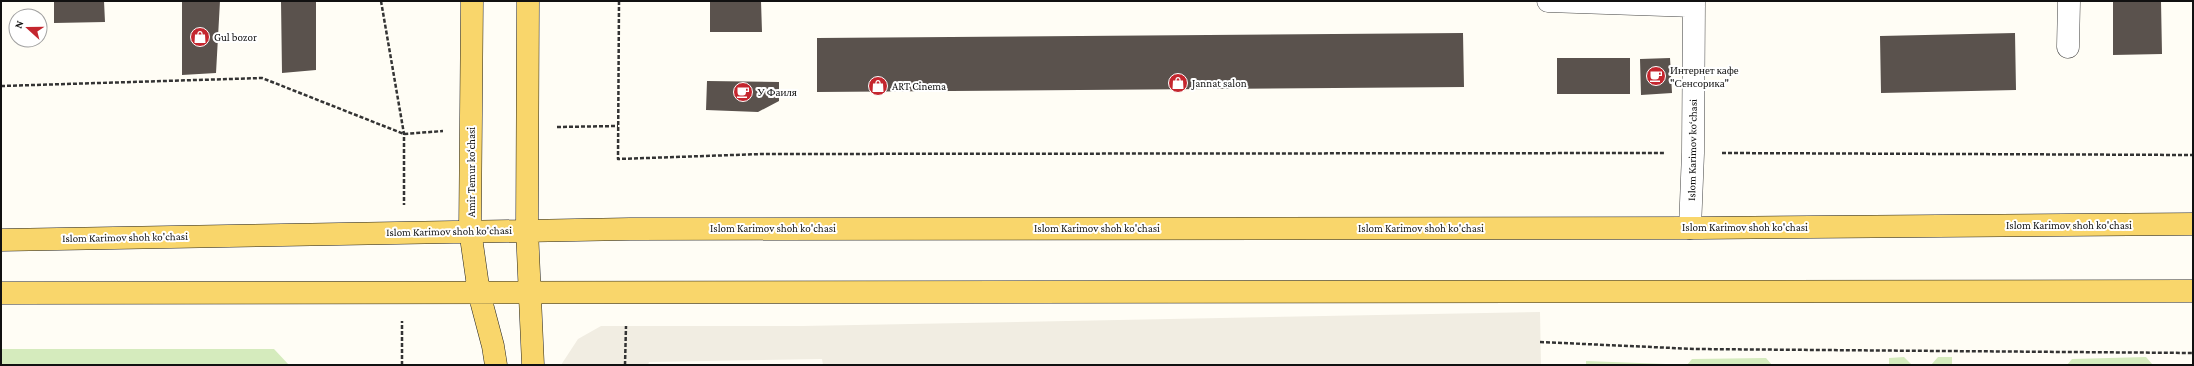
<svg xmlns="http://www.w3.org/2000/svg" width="2194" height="366" font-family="'Crimson Pro',serif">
<rect width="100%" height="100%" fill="#fffdf5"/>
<path fill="#d5ebbd" d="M1,349H274L289,365H1Z
M1904,357L1912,365H1889V358Z
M1938,357H1952V365H1931Z
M2146,357L2153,365H2067L2072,359Z
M1766,358L1772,365H1687L1692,359Z
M1586,361L1666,364L1586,365Z"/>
<path fill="#f1ede2" d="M1540,312L1541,365H823L822,359L649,362L648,365H561L578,339L601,326H802Z"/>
<path fill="#5a524d" d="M54,1H104L105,22L54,23Z
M182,1H220L216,73L182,75Z
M281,1H316V70L282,73Z
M710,1H761L762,32H710Z
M2113,1H2161L2162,54L2113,55Z
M1463,33L1464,87L817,92V38Z
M2015,33L2016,90L1881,93L1880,36Z
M1557,58H1630V94H1557Z
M1670,58L1672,93L1641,95L1640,59Z
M707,81L779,82V101L758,112L706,110Z"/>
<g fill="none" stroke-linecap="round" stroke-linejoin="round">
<g stroke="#444" stroke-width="23">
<path id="minor" d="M1548,1L1694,6
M2068,47L2069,1
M1690,228L1693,153L1694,1"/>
</g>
<g stroke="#222" stroke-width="23">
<path id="major" d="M472,1L470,230L479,293L493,346L496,365
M528,1L527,229L533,365
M1,240L630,229L1699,228L2193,224
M1,293L2193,291"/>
</g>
<path stroke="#333" stroke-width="2.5" stroke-dasharray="4 2" stroke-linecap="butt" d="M381,1L404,134V205
M619,1L618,159L762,154L1665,153
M1,86L262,78L404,134L443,131
M557,127L618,126
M1722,153L2193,155
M1540,342L1695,349L2193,353
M402,365V321
M625,365L626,326"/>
<use href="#minor" stroke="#fff" stroke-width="22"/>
<use href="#major" stroke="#f9d66b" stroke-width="22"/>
</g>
<defs>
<g id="shop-disc" transform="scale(1)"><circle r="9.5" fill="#c4262e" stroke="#fff"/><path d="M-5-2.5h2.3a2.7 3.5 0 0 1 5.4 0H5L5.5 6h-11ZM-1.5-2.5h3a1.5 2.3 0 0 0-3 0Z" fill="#fff"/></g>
<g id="cafe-disc" transform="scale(1)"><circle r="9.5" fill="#c4262e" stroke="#fff"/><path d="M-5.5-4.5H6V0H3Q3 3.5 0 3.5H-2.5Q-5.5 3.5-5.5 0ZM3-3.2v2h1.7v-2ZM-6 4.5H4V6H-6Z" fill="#fff"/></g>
</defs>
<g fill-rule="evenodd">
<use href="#shop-disc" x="200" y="37"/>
<use href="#cafe-disc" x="1656" y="76"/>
<use href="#shop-disc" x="1178" y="83"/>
<use href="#shop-disc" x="878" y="86"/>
<use href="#cafe-disc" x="743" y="92"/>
</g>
<g text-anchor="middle" stroke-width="4" stroke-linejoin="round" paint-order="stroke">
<g font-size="11" fill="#111" stroke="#fff" text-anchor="start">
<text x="214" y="41">Gul bozor</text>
<text x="1670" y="74">Интернет кафе<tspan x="1670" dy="13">"Сенсорика"</tspan></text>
<text x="1192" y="87">Jannat salon</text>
<text x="892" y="90">ART Cinema</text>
<text x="757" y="96">У Фаиля</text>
</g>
<g font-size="11" fill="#111" stroke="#fff">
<text transform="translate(1692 150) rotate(-89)" y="4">Islom Karimov ko‘chasi</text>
<text transform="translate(471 172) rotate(-90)" y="4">Amir Temur ko‘chasi</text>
<text x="2069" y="229">Islom Karimov shoh ko'chasi</text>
<text x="1745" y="231">Islom Karimov shoh ko'chasi</text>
<text x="773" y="232">Islom Karimov shoh ko'chasi</text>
<text x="1097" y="232">Islom Karimov shoh ko'chasi</text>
<text x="1421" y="232">Islom Karimov shoh ko'chasi</text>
<text transform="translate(449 231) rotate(-1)" y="4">Islom Karimov shoh ko'chasi</text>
<text transform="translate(125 237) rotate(-1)" y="4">Islom Karimov shoh ko'chasi</text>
</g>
</g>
<rect width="2194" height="366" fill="none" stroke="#111111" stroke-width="4"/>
<g transform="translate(28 28) rotate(291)"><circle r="19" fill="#ffffff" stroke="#a0a0a0"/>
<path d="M0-3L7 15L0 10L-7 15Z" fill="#c4262e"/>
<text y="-6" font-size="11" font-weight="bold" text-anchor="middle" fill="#111111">N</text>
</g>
</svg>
